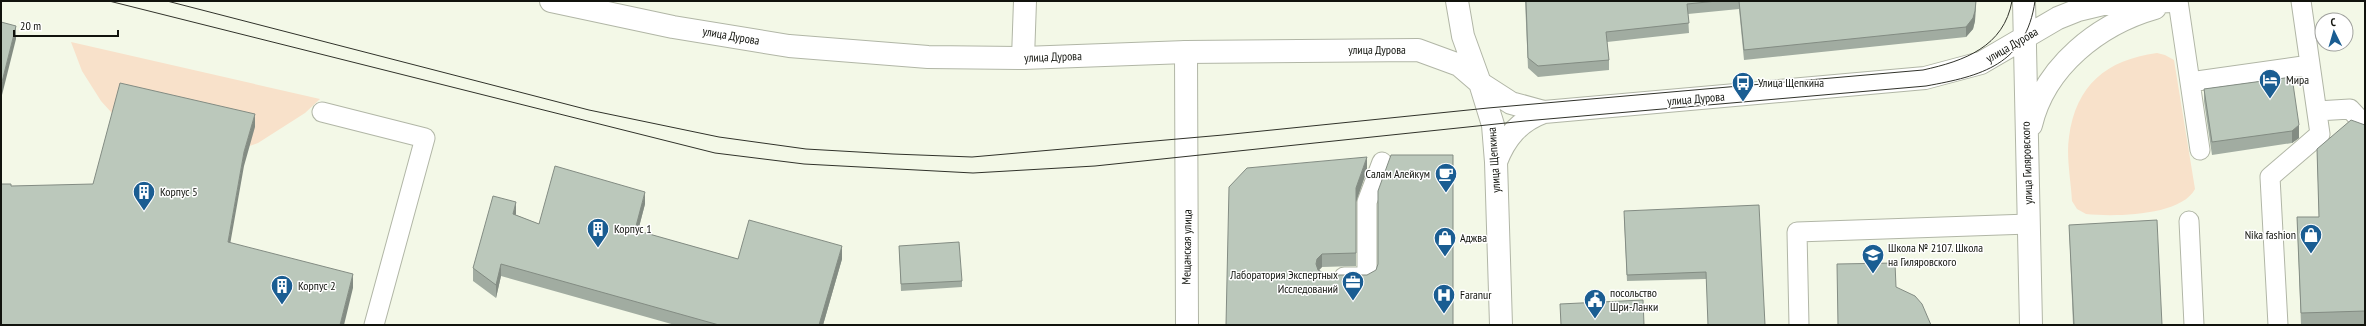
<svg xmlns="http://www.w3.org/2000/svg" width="2366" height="326" font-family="'PT Sans Narrow',sans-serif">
<rect width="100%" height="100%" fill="#f3f8e7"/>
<path fill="#f8e1ca" d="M71,42L320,99L305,113L258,143L235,151L120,122L101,101L82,71Z
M2157,53L2165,55L2174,60L2195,189C2181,216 2114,217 2086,214L2077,209L2072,201C2071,181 2066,157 2069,137C2076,85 2106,60 2157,53Z"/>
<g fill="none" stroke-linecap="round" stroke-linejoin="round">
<g stroke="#b1b6a6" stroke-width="21">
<path id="lane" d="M2178,1L2200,150
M2190,82L2310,65
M2317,111L2350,109L2365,125
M322,112L425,138L374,325
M2189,221L2194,325
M1344,277H1367V202L1382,162
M1799,325L1797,232L2029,224
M2278,325L2270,177L2320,134L2301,1"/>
</g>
<g stroke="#b1b6a6" stroke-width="24">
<path id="street" d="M1186,52L1187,325
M1023,58L1025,1"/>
</g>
<g stroke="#b1b6a6" stroke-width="24">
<path id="secondary" d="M551,1L673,27L789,46L928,57L1023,58L1186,52L1418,50L1459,65L1480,83L1511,103L1544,112L1925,78L1981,63L2058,18L2078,10L2103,4L2173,1
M1457,1L1463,36L1480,83L1493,125L1496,162L1501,325
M2024,1L2031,325
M2031,125C2045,66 2099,24 2155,8
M1496,162C1505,138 1519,121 1544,112"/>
</g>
<use href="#lane" stroke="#fff" stroke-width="19"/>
<use href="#street" stroke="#fff" stroke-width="22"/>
<use href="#secondary" stroke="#fff" stroke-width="22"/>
<path stroke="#30322a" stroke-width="1" d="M109,1L715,153L804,164L973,173L1095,166L1525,121L1926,86C1981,76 2026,65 2035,1
M167,1L589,110L719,137L806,149L893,154L972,157L1223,135L1488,108L1923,70C1964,61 2004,47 2012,1"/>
</g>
<path fill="#a1aca1" d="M1525,1H1976L1975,21L1973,29L1966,37L1744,60L1739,9L1688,14L1689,33L1607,42L1609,60V70L1538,77L1528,68Z
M2292,77L2299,138L2292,143L2212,155L2204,101V89Z
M2365,125V324L2346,325H2301L2297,217H2319L2317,149Z
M1367,170L1356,202V266L1322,267L1319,270L1327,275L1453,325H1226Z
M645,204L638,231L738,259H842L823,325H675L501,276L496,298L473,281V268L516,215L539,224Z
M1759,205L1706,279L1627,281L1624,217Z
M2069,225L2162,325H2073Z
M899,246L962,281V287L901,291Z"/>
<path fill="#838c83" d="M1976,1L1975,21L1973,29L1966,37V27Z
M16,26V39L1,99V86Z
M255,114V127L244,166L228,256V242L244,152Z
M2299,125V138L2292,143V131Z
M1367,157V170L1356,202V188Z
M645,192V204L635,242V230Z
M516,202V214L513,226V214Z
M842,246V259L823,325H819Z
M1322,254V267L1317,272L1316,264L1317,259Z
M501,264V276L496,298V285Z
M353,274V288L344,325H340Z"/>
<path fill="#bbc8bb" stroke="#838c83" d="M1526,1H1717L1687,4L1689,23L1606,32L1609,60L1538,66L1528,58Z
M1739,1H1976L1975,11L1973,18L1966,27L1744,50Z
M1,22L16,26L1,86Z
M2292,77L2299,125L2292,131L2212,142L2204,89Z
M120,83L255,114L244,152L228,242L353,274L340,325H1V184H11V186L93,184Z
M2351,120L2365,125V311L2301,313L2297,217H2319L2317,149Z
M1391,155H1453V325H1226L1229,187L1247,168L1367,157L1356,188V253L1322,254L1317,259L1316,264L1318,270L1327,275H1367L1376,270L1378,264V191Z
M555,166L645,192L635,230L738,259L749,220L842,246L819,325H719L501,264L496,285L473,268L493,196L516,202L513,214L539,224Z
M1759,205L1765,325H1708L1706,272L1627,275L1624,211Z
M2157,220L2162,325H2074L2069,225Z
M959,242L962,281L901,284L899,246Z
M1895,263L1896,287L1915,296L1922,304L1931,325H1838L1837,264Z
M1643,300L1644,325H1561L1560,304Z"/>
<defs>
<g id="hotel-pin" transform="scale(1.15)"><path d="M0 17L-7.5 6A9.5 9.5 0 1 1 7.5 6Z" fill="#1a5d92" stroke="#fff"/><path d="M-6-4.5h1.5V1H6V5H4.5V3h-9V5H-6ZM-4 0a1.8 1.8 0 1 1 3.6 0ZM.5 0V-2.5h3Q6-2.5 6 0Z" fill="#fff"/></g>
<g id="bus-pin" transform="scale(1.15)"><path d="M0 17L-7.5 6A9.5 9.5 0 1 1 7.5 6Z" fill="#1a5d92" stroke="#fff"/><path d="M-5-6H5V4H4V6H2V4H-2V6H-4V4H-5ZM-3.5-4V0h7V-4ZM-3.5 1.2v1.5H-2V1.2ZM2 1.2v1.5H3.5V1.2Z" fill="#fff"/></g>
<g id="cafe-pin" transform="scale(1.15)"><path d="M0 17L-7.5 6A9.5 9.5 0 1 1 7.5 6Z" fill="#1a5d92" stroke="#fff"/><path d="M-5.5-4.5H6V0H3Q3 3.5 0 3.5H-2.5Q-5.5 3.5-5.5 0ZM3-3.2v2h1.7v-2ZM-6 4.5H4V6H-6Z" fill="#fff"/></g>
<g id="building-pin" transform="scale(1.15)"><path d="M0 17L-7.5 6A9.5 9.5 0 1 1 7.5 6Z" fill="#1a5d92" stroke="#fff"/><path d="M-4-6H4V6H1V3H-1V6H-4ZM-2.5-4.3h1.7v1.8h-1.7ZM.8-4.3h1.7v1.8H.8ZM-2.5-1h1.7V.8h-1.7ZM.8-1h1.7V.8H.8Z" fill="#fff"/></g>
<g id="shop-pin" transform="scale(1.15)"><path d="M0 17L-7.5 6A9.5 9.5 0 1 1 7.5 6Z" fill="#1a5d92" stroke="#fff"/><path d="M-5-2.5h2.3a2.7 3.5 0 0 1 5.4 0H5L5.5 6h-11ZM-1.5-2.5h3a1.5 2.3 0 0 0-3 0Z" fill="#fff"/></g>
<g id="school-pin" transform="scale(1.15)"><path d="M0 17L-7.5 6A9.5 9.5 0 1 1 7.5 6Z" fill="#1a5d92" stroke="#fff"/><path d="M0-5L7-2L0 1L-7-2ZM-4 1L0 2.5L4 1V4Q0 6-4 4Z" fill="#fff"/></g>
<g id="office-pin" transform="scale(1.15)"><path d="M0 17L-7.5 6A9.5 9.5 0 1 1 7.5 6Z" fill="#1a5d92" stroke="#fff"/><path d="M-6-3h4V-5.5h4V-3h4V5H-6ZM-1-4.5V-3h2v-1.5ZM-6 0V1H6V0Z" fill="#fff"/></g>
<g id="hospital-pin" transform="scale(1.15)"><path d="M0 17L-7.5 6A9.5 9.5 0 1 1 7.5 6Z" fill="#1a5d92" stroke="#fff"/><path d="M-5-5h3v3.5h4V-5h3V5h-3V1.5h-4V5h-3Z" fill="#fff"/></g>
<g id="civic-pin" transform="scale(1.15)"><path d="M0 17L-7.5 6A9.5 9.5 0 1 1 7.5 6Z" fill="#1a5d92" stroke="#fff"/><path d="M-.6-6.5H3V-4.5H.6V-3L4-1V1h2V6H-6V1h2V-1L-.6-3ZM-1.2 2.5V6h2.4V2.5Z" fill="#fff"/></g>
</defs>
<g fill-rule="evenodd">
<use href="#hotel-pin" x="2270" y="80"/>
<use href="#bus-pin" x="1743" y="83"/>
<use href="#cafe-pin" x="1446" y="174"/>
<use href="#building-pin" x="144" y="192"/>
<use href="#building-pin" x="598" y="229"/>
<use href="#shop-pin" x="2311" y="235"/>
<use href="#shop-pin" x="1445" y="238"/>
<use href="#school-pin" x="1873" y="255"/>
<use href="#office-pin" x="1353" y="282"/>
<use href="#building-pin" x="282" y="286"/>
<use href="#hospital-pin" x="1444" y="295"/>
<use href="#civic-pin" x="1595" y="300"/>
</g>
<g text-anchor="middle" stroke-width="3" stroke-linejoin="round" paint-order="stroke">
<g font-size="12" fill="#11130d" stroke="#fff">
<text transform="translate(731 36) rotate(10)" y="4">улица Дурова</text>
<text transform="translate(2012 45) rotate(-30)" y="4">улица Дурова</text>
<text x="1377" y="54">улица Дурова</text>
<text transform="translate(1053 57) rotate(-2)" y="4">улица Дурова</text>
<text transform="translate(1696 99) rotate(-5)" y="4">улица Дурова</text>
<text transform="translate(1494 160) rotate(-94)" y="4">улица Щепкина</text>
<text transform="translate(2027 163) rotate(-92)" y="4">улица Гиляровского</text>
<text transform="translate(1187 247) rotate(-89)" y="4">Мещанская улица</text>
</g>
<g font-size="12" fill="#11130d" stroke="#fff" text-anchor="start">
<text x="2286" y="84">Мира</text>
<text x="1758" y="87">Улица Щепкина</text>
<text x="1430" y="178" text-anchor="end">Салам Алейкум</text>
<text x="160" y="196">Корпус 5</text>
<text x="614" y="233">Корпус 1</text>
<text x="2296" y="239" text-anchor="end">Nika fashion</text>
<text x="1460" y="242">Аджва</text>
<text x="1888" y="252">Школа № 2107. Школа<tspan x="1888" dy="14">на Гиляровского</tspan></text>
<text x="1338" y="279" text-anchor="end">Лаборатория Экспертных<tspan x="1338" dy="14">Исследований</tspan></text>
<text x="298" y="290">Корпус 2</text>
<text x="1610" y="297">посольство<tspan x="1610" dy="14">Шри-Ланки</tspan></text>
<text x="1460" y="299">Faranur</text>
</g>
</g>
<rect width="2366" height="326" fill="none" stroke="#11130d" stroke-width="4"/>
<g transform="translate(2334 32) rotate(355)"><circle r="19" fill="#ffffff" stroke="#a0a19e"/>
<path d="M0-3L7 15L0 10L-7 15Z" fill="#1a5d92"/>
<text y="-6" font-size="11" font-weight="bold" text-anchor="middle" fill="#11130d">С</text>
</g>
<path d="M14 30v6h104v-6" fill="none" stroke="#11130d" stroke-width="2"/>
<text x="20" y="30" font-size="12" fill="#11130d" stroke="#ffffff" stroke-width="3" paint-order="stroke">20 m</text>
</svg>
